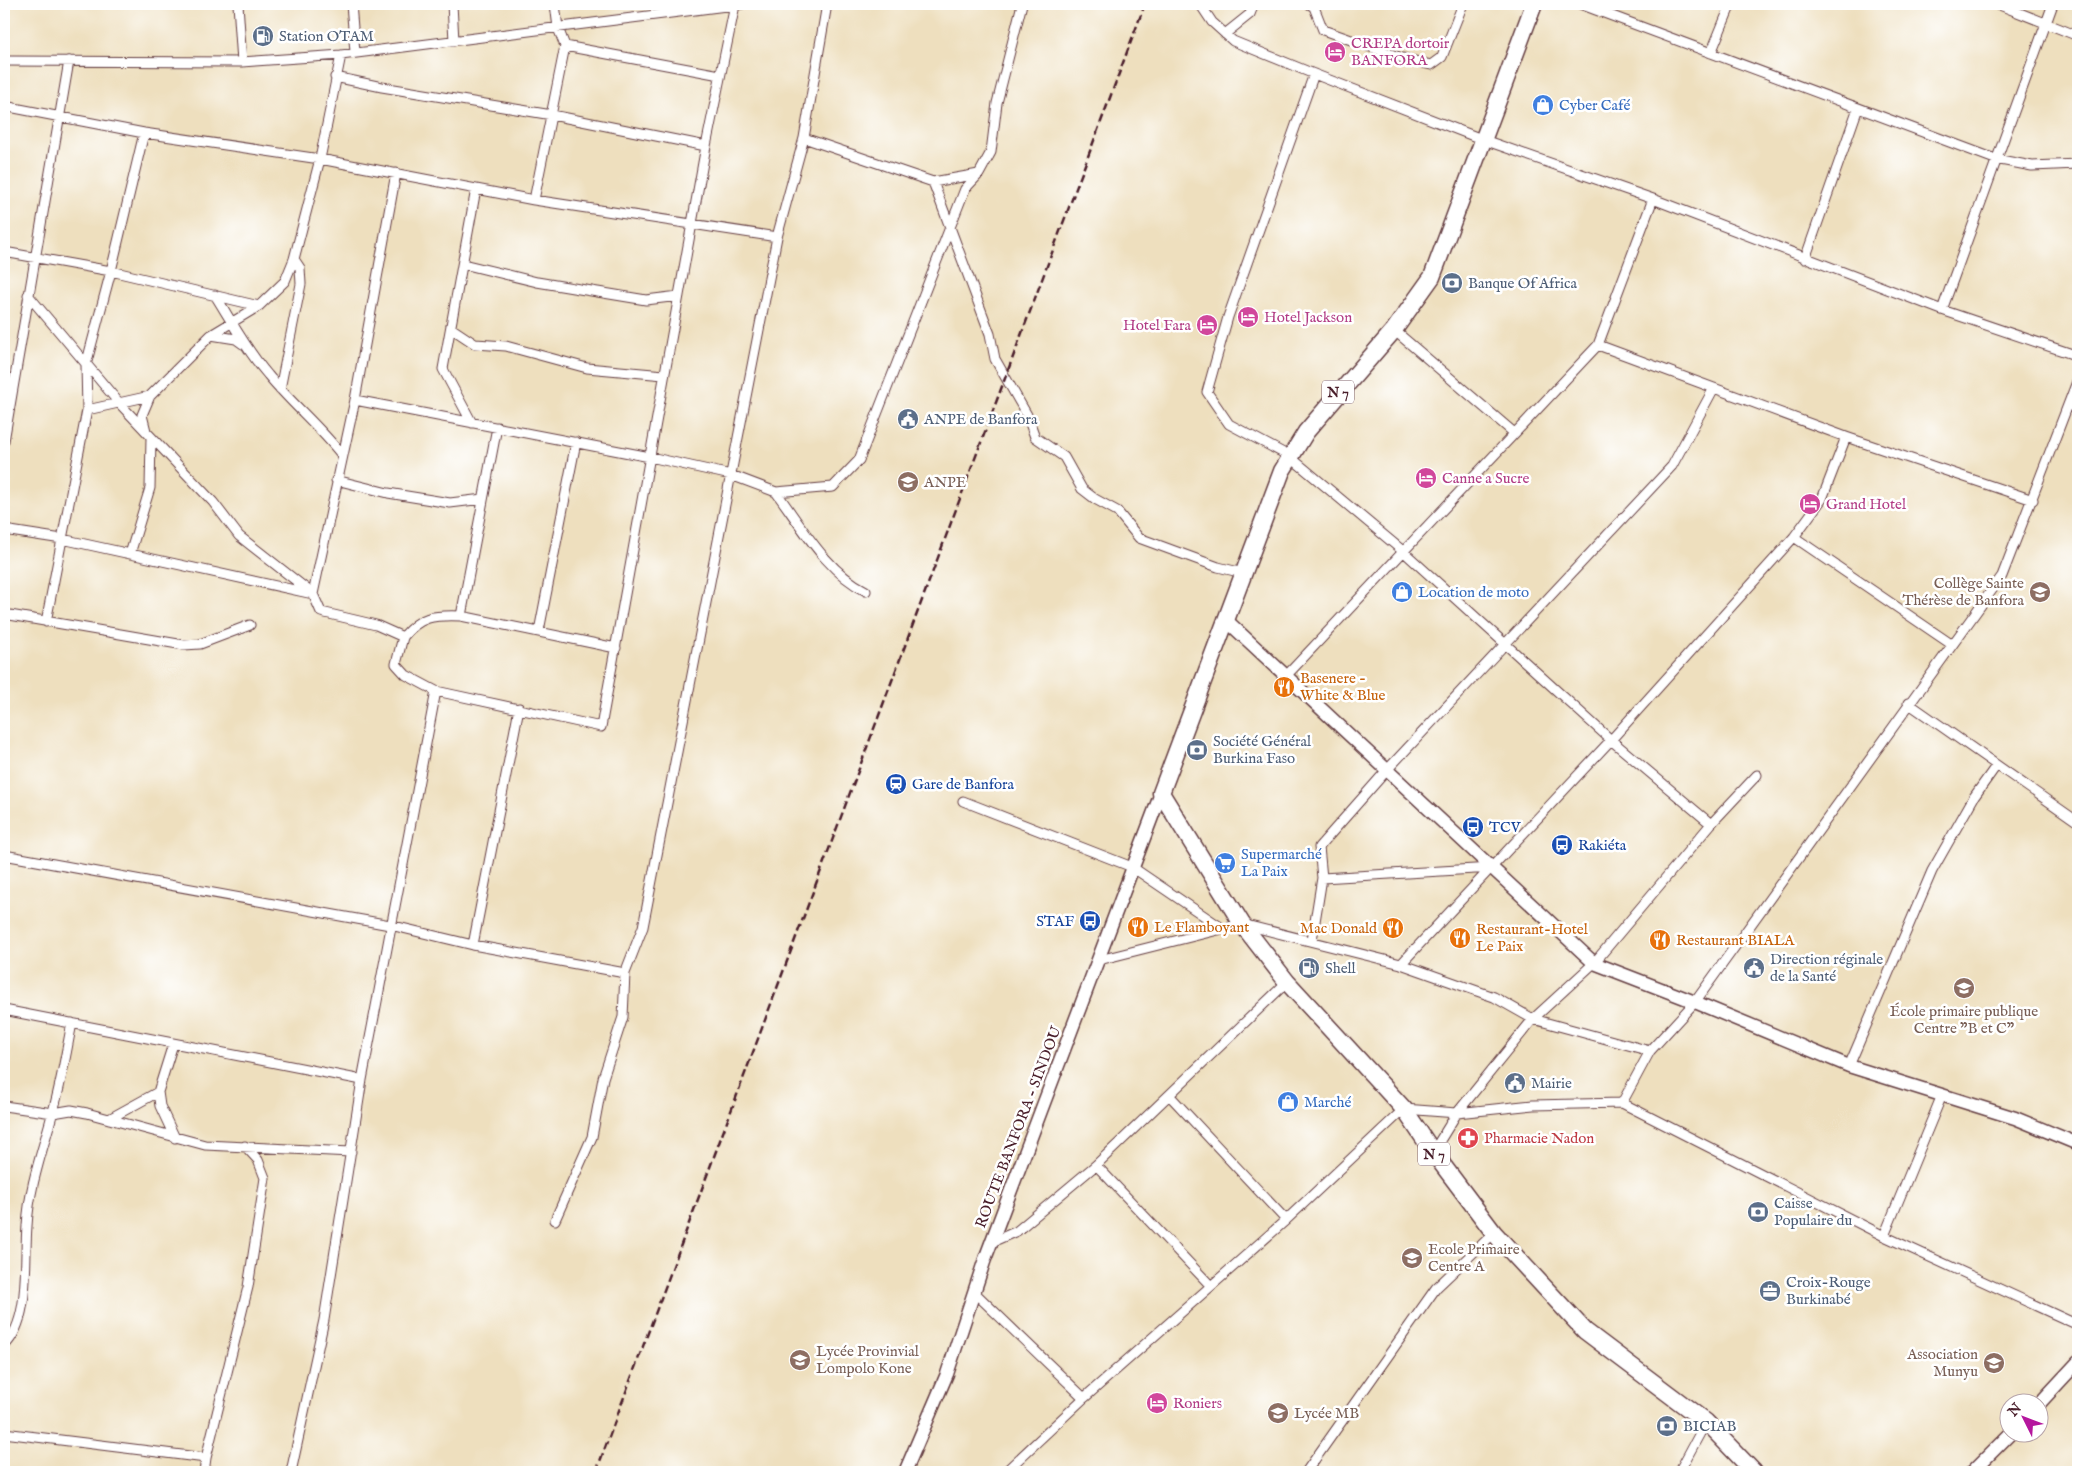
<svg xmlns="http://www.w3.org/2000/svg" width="2082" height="1476" font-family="'IM FELL English',serif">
<rect width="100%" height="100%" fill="#fff"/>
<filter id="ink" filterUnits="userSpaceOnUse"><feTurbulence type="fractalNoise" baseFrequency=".02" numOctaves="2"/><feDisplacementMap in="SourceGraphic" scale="10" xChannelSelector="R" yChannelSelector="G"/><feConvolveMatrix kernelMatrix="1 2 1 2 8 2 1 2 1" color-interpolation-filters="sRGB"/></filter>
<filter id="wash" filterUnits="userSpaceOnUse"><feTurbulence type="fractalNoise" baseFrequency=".0096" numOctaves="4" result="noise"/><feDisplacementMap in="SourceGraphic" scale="20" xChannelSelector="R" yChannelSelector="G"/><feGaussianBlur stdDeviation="1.12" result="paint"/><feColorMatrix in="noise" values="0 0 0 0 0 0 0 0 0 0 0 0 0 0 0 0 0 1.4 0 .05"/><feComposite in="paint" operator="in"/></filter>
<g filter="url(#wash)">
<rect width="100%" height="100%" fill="#eedfbe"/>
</g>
<g filter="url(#ink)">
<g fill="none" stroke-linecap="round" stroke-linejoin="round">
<g stroke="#633c41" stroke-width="11">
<path id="street" d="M238,4L242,62
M351,4L355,52
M452,4L454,41
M1200,4L1212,22L1233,41L1314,74L1484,140L1653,199L1942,310L2078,356
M1309,4L1314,7L1323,30L1399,57L1431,65L1442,57L1463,4
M1580,4L1995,159L2032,166L2078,164
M1997,4L2078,36
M1225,34L1250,14L1254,4
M565,46L720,75
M1711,53L1731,4
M4,61L242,62L341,55L742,4
M1314,74L1228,317L1207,392L1229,424L1289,456L1404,552L1611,740L1711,824
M335,77L382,87L552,115L706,146
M4,106L144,133L320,159L534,200L777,237
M804,138L933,182L979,174
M933,182L990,334L995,359L1027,415L1035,437L1064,457L1082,489L1095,499L1117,511L1139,538L1218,567L1243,573
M534,200L565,46L558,28L555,4
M4,252L111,271L259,306
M1805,259L1858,108
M463,264L537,282L646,300L679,296
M28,295L120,404L213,502L239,536L313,594L321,612L376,625L403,637L396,664L406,675L436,691L601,727L706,146L735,5
M215,295C232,322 247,351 268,375C291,403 319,426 341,454
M1942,310L2053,4
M451,328L475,344L506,346L587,368L664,375
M1394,330L1513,432
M211,335L236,339L243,344
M1598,345L1846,437L2033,500
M280,389L301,284L300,268L294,259
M355,400L650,457L731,475L776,492L833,487L859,460L965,189L979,174L991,152L997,103L1022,4
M87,410L150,396L211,335L259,306L285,281L294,259L320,159L341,55
M472,423L443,369L476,189
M497,427L461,616L616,648
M146,431L142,415L150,396
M4,441L69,61
M336,480L388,493L450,503L483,499
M776,492C802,527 827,572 866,591
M4,530L62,539L313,594L355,400L396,173
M1794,537L1951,644
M130,554L150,488L151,438
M4,614L184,645L200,644L250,625
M46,622L87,410L86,365L111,271L144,133
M539,631L576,442
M403,637C420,616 433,615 461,616
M1286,676L1598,345L1653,199
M1908,703L2078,822
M963,801L1132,867L1222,928
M4,855L390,925L473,945L625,973
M1322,878L1492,868
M1312,940L1322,878L1319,847L1387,770L1672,466L1714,388
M473,945L519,708
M1099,960L1242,924L1401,964L1494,997L1533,1019L1650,1051
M1401,964L1611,740L1794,537L1822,499L1846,437
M4,1010L362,1080
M173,1044L158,1092L160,1106L175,1138
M1849,1066L1932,871L1974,797L1996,766
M1170,1096L1286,1220
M1622,1103L1650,1051L1695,1002L2002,576L2078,379
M4,1106L53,1113L71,1110L87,1113L205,1145L351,1152
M109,1119L158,1092
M1433,1152L1457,1113L1533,1019L1594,963L1711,824L1757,775
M1096,1165L1210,1285
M555,1220L592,1137L603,1078L623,1017L625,973L643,927L777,237L804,138L827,4
M1884,1236L1942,1095
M992,1242L1017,1231L1096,1165L1287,982
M974,1292L1084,1398
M4,1346C31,1321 24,1261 27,1226C29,1188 42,1152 52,1115C61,1085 66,1053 72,1023
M4,1433L206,1458L204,1472
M206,1458L248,1287L265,1178L258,1160L245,1146
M291,1472L324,1320L362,1080L436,691
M1005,1472L1084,1398L1286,1220L1404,1109L1457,1113L1533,1105L1622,1103L1884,1236L2078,1325
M1306,1472L1436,1288L1494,1233
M1679,1472L1706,1422"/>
</g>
<g stroke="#633c41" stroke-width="15">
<path id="secondary" d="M1226,620L1594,963L1695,1002L1849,1066L2015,1118L2078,1144
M2039,1404L2078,1362
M905,1472L947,1374L985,1259L1161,793
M1972,1472L2010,1434"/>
</g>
<g stroke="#633c41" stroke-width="19">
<path id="highway" d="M1534,4L1432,277L1394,330L1306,432L1282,471L1161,793L1242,924L1287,982L1404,1109L1433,1152L1494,1233L1585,1331L1706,1422L1754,1472"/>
</g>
<use href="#street" stroke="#fff" stroke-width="9"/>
<use href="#secondary" stroke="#fff" stroke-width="12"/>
<use href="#highway" stroke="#fff" stroke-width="16"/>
<path stroke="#4a1f2b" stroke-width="2.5" stroke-dasharray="8 4" stroke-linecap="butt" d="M596,1472L1145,4"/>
</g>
</g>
<defs>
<g id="fuel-disc" transform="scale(1.125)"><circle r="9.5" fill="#5c6f8a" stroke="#fff"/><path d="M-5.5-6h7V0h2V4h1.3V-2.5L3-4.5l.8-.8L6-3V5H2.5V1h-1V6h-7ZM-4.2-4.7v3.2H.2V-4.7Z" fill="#fff"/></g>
<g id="hotel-disc" transform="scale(1.125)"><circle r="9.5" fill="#d1479c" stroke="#fff"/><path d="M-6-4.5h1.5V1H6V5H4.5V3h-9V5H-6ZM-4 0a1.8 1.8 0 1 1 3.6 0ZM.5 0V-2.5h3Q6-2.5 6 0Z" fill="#fff"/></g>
<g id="shop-disc" transform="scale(1.125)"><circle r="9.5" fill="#3f7fe0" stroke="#fff"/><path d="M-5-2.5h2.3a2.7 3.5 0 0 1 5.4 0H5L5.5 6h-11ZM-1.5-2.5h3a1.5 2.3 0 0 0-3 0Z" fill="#fff"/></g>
<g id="bank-disc" transform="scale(1.125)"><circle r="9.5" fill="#5c6f8a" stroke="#fff"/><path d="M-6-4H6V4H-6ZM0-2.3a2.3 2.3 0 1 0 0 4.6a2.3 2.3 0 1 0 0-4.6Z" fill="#fff"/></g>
<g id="civic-disc" transform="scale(1.125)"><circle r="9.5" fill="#5c6f8a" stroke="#fff"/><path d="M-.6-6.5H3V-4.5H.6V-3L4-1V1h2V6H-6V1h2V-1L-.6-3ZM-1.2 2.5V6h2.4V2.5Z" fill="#fff"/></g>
<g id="school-disc" transform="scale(1.125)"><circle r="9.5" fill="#8d6e63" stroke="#fff"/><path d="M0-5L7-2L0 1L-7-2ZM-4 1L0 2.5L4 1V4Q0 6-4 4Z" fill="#fff"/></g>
<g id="restaurant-disc" transform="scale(1.125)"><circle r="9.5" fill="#e8710a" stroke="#fff"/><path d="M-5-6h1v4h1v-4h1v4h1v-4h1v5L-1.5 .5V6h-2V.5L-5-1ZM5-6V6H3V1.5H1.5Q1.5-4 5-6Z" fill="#fff"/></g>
<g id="station-disc" transform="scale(1.125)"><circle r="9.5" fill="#1a4fb4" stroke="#fff"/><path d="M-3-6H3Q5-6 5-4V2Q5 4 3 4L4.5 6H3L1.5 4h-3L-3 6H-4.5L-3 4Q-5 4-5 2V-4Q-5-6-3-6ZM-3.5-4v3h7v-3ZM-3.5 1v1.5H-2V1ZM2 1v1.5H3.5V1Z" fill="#fff"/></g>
<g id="bus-disc" transform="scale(1.125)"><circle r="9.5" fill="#1a4fb4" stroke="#fff"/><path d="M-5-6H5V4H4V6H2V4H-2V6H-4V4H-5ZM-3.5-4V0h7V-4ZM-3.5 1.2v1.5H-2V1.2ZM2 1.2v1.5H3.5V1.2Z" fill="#fff"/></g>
<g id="supermarket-disc" transform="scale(1.125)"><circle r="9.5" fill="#3f7fe0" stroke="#fff"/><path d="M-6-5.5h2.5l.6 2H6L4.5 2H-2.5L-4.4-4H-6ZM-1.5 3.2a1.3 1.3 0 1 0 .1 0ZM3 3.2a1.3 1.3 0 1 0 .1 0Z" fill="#fff"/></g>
<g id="pharmacy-disc" transform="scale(1.125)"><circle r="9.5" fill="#e0444e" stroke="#fff"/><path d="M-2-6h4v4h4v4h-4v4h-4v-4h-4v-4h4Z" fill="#fff"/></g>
<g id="office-disc" transform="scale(1.125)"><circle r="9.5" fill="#5c6f8a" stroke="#fff"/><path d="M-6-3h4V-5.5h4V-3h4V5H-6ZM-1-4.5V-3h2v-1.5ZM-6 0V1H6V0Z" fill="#fff"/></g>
</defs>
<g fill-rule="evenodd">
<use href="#fuel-disc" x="263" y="36"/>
<use href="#hotel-disc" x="1335" y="52"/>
<use href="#shop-disc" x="1543" y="105"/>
<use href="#bank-disc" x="1452" y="283"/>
<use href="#hotel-disc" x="1248" y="317"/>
<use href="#hotel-disc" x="1207" y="325"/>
<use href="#civic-disc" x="908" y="419"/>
<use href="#hotel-disc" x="1426" y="478"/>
<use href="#school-disc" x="908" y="482"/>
<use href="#hotel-disc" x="1810" y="504"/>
<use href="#shop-disc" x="1402" y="592"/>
<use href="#school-disc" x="2040" y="592"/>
<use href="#restaurant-disc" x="1284" y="687"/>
<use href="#bank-disc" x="1197" y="750"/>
<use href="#station-disc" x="896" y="784"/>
<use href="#bus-disc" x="1473" y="827"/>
<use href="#bus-disc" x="1562" y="845"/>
<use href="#supermarket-disc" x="1225" y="863"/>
<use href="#bus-disc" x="1090" y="921"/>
<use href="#restaurant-disc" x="1138" y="927"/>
<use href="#restaurant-disc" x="1393" y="928"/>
<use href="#restaurant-disc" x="1460" y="938"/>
<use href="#restaurant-disc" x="1660" y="940"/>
<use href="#fuel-disc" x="1309" y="968"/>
<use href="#civic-disc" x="1754" y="968"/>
<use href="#school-disc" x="1964" y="988"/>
<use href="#civic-disc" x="1515" y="1083"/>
<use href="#shop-disc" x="1288" y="1102"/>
<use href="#pharmacy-disc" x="1468" y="1138"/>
<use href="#bank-disc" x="1758" y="1212"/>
<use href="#school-disc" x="1412" y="1258"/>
<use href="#office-disc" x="1770" y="1291"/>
<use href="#school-disc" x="800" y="1360"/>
<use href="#school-disc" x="1994" y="1363"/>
<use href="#hotel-disc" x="1157" y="1403"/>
<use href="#school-disc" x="1278" y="1413"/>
<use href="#bank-disc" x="1667" y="1426"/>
</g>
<g text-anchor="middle" stroke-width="5" stroke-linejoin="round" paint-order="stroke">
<g fill="#fff" stroke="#80626b" stroke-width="1">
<rect x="1322" y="380.5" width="32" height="23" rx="4"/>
<rect x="1418" y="1142.5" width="32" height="23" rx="4"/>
</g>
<g font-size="14" font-weight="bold" fill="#4a1f2b">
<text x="1338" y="397">N 7</text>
<text x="1434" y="1159">N 7</text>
</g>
<g font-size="15" fill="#4e5e75" stroke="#fff" text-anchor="start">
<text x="279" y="41">Station OTAM</text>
<text x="1468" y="288">Banque Of Africa</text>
<text x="924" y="424">ANPE de Banfora</text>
<text x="1213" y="746">Société Général<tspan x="1213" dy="17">Burkina Faso</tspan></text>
<text x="1770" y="964">Direction réginale<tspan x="1770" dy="17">de la Santé</tspan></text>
<text x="1325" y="973">Shell</text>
<text x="1531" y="1088">Mairie</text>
<text x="1774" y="1208">Caisse<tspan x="1774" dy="17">Populaire du</tspan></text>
<text x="1786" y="1287">Croix-Rouge<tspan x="1786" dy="17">Burkinabé</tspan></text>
<text x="1683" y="1431">BICIAB</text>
</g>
<g font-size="15" fill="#b23c85" stroke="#fff" text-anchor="start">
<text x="1351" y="48">CREPA dortoir<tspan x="1351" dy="17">BANFORA</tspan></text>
<text x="1264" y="322">Hotel Jackson</text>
<text x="1191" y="330" text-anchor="end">Hotel Fara</text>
<text x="1442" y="483">Canne a Sucre</text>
<text x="1826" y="509">Grand Hotel</text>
<text x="1173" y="1408">Roniers</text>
</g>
<g font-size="15" fill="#366cbe" stroke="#fff" text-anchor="start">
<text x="1559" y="110">Cyber Café</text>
<text x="1418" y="597">Location de moto</text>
<text x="1241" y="859">Supermarché<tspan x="1241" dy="17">La Paix</tspan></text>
<text x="1304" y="1107">Marché</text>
</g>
<g font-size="15" fill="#785e54" stroke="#fff" text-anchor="start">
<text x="924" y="487">ANPE</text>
<text x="2024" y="588" text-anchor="end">Collège Sainte<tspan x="2024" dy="17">Thérèse de Banfora</tspan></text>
<text x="1964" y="1016" text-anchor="middle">École primaire publique<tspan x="1964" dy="17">Centre "B et C"</tspan></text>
<text x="1428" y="1254">Ecole Primaire<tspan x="1428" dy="17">Centre A</tspan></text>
<text x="816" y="1356">Lycée Provinvial<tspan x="816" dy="17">Lompolo Kone</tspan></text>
<text x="1978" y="1359" text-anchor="end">Association<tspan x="1978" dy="17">Munyu</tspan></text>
<text x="1294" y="1418">Lycée MB</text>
</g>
<g font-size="15" fill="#c56008" stroke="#fff" text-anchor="start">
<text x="1300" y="683">Basenere -<tspan x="1300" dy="17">White &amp; Blue</tspan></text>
<text x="1154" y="932">Le Flamboyant</text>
<text x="1377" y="933" text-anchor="end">Mac Donald</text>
<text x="1476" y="934">Restaurant-Hotel<tspan x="1476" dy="17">Le Paix</tspan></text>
<text x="1676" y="945">Restaurant BIALA</text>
</g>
<g font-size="15" fill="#164399" stroke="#fff" text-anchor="start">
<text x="912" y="789">Gare de Banfora</text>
<text x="1489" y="832">TCV</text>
<text x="1578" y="850">Rakiéta</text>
<text x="1074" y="926" text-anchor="end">STAF</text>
</g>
<g font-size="15" fill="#4a1f2b" stroke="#fff">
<text transform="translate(1018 1127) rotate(-69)" y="5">ROUTE BANFORA - SINDOU</text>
</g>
<g font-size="15" fill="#be3a42" stroke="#fff" text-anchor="start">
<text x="1484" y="1143">Pharmacie Nadon</text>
</g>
</g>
<rect width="2082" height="1476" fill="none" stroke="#fff" stroke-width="20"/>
<g transform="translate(2024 1418) rotate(312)"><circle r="24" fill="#ffffff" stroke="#b7a5aa"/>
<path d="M0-4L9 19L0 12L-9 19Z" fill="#b5179e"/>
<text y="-8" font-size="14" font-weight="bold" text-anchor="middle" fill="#4a1f2b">N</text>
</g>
</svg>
